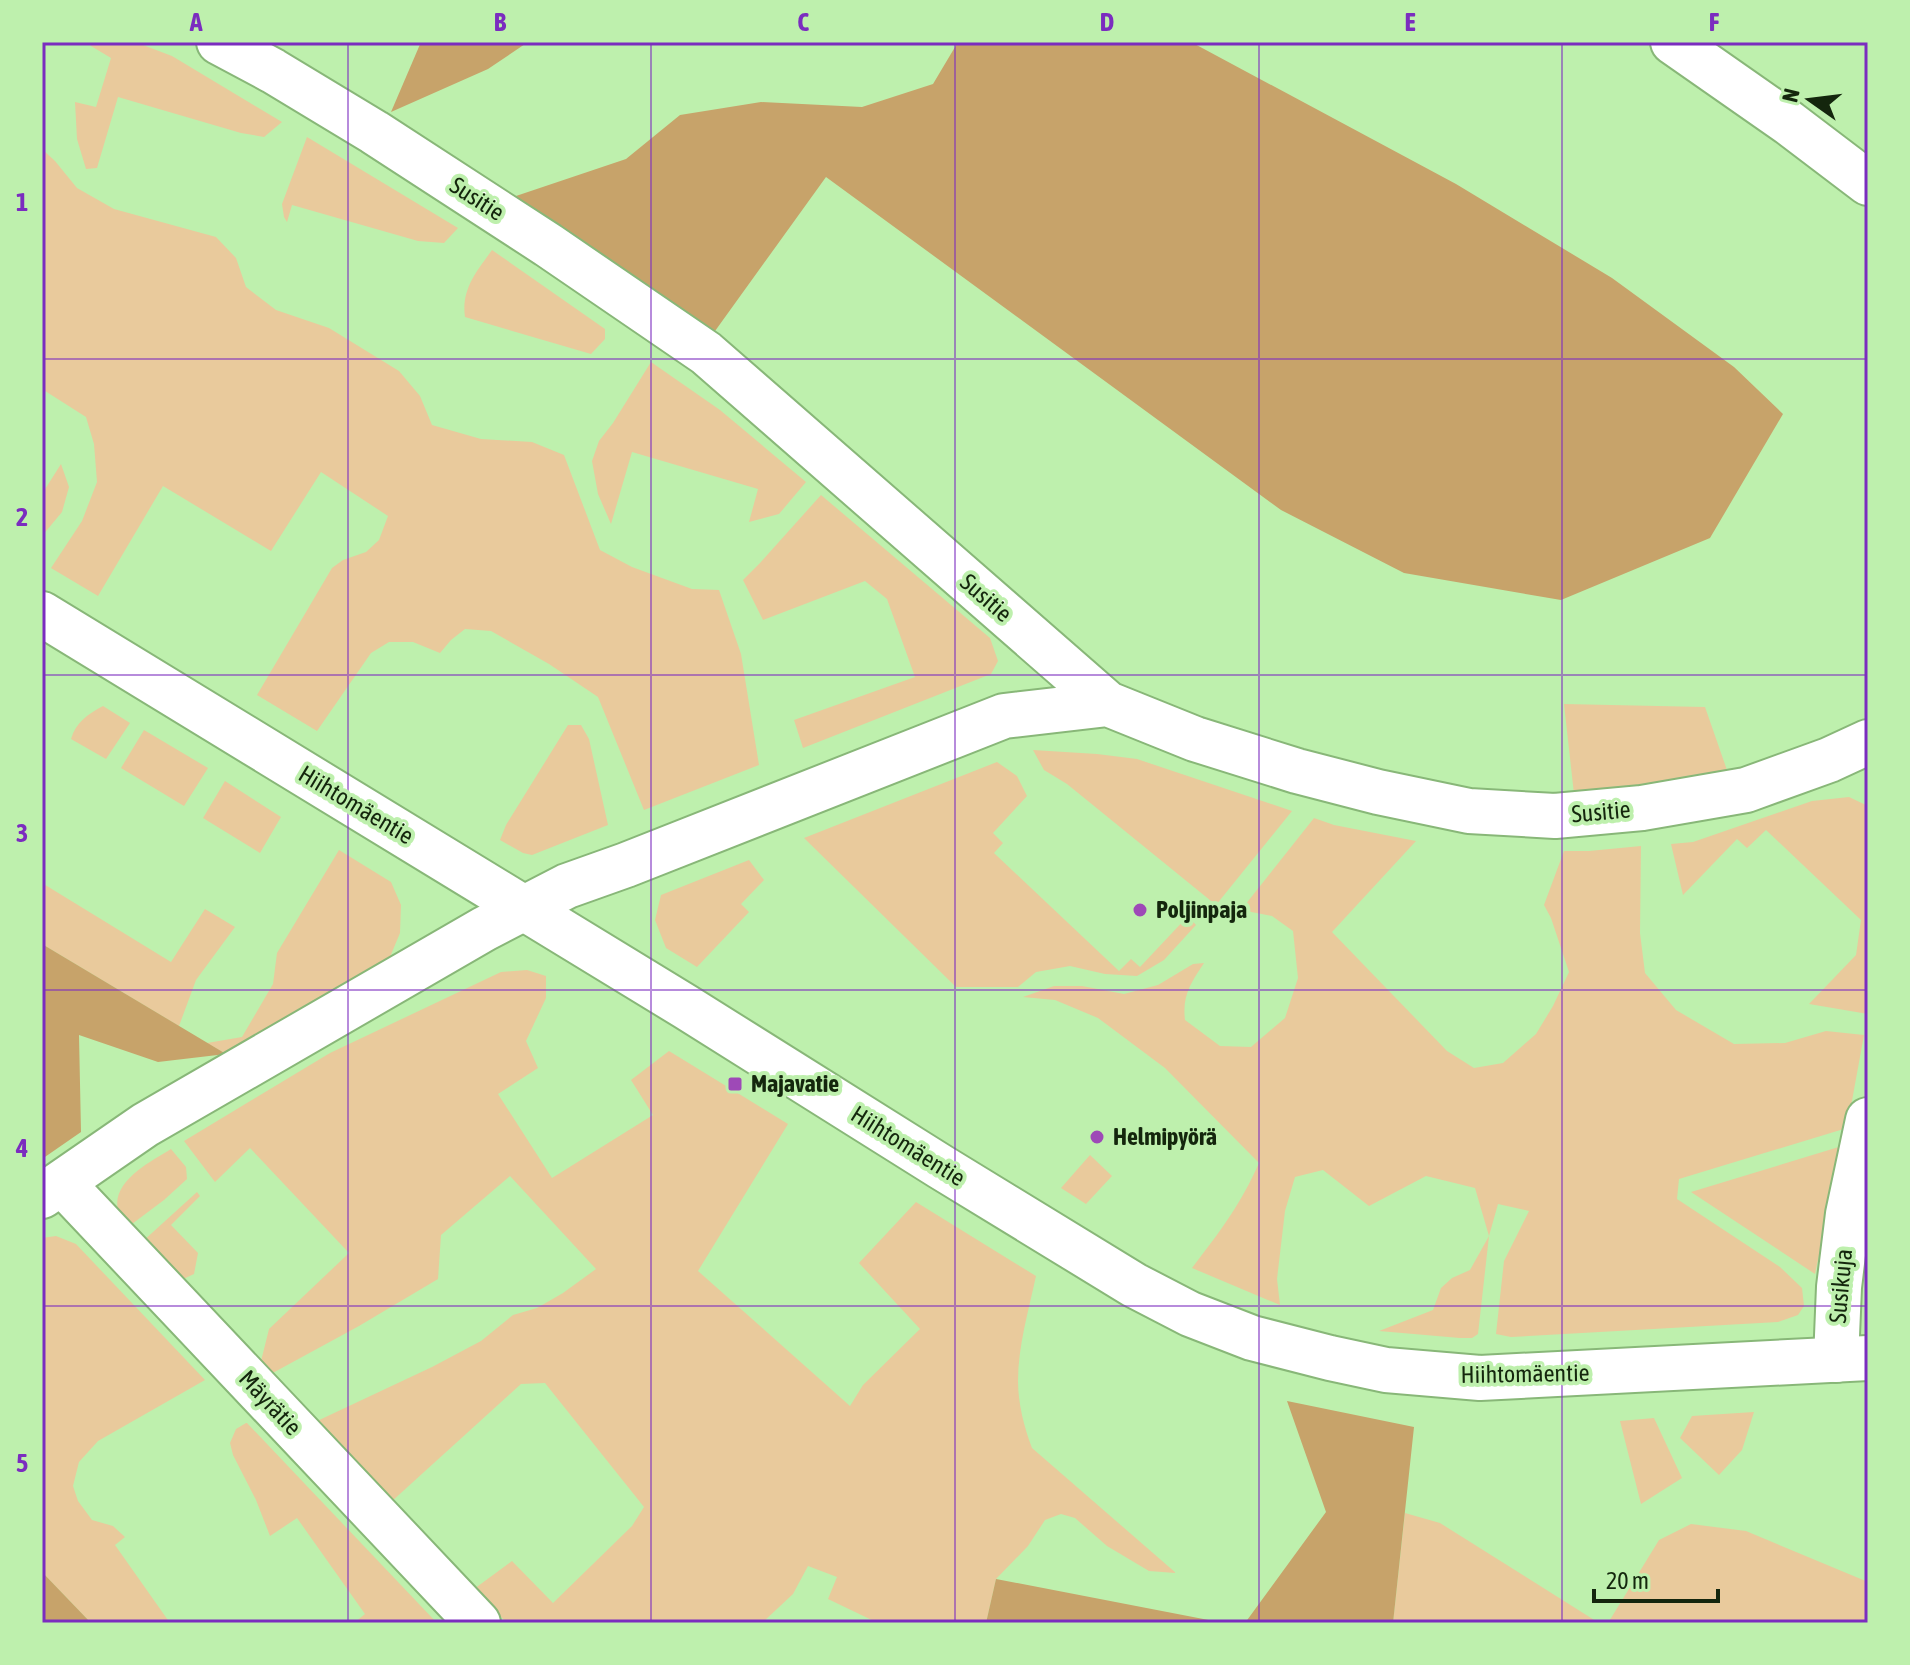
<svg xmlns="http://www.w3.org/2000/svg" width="1910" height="1665" font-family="'Asap Condensed',sans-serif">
<rect width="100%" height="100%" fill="#bef0ad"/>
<path fill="#e9ca9c" d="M89,42H135L172,56L282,122L264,137L241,133L118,97L97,168L86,169L77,139L75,102L96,107L111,58L91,46Z
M307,137L458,228L444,243L418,241L292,205L287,222L284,217L282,204Z
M42,149L55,161L77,188L114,209L216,237L236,258L246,287L276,310L329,328L399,371L420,396L432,425L481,439L532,442L564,455L600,550L632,567L692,589L719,590L741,654L759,765L644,810L598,697L549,664L491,631L465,629L451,640L440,653L413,642H389L371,653L317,731L257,695L332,568L343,560L366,552L379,540L388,516L321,472L271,551L163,486L98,596L51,568L82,521L97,482L94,444L86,417L42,389Z
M492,250L605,329V339L591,354L465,317C461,289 477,271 492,250Z
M651,362L720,410L806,482L779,514L749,522L758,489L632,452L611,524L598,494L592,461L599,441L613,423Z
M61,464L69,487L62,512L42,536V494Z
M821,495L990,638L998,661L991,674L803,748L794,720L915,677L887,599L865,581L763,620L743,580L760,563Z
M1564,704L1705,707L1728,773L1575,803Z
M103,706L130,723L106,759L71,739C76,722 88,714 103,706Z
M568,725H581L589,739L608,825L532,855L523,853L500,840L506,825Z
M144,730L208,768L184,806L121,768Z
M1033,750L1097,754L1137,759L1292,811L1216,905L1067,784L1044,770Z
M997,762L1017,776L1027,796L993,833L1003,843L994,853L1119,971L1131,959L1140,967L1188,916L1196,925L1164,960L1137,976L1105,974L1070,966L1036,972L1018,987H956L804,838Z
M225,781L281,817L260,853L203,818Z
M1849,797L1868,806V1014L1809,1004L1856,955L1861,920L1766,830L1747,848L1737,839L1683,895L1671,844L1693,842L1812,801Z
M1314,818L1334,825L1416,841L1332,932L1447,1051L1474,1068L1503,1063L1536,1034L1553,1006L1569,972L1551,918L1544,905L1564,851H1589L1641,846L1640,933L1645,973L1676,1010L1734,1044L1785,1043L1826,1031L1864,1035L1847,1128L1679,1179L1677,1199L1780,1267L1802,1288L1804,1306L1798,1315L1778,1322L1511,1337L1496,1334L1504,1261L1529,1211L1498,1204L1489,1236L1478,1334L1472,1338H1460L1379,1331L1433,1310L1441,1288L1452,1278L1470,1270L1489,1236L1475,1188L1426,1176L1369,1206L1323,1170L1295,1177L1285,1211L1277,1279L1280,1305L1192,1268C1219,1233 1241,1204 1259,1163L1165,1068L1098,1018L1055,1000L1023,997L1054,986H1082L1124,994L1158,985L1193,964L1204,963C1191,983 1182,995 1185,1020L1220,1046L1251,1047L1285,1018L1298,978L1293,931L1272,916L1241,910Z
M339,850L391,882L401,905L400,933L385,969L226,1054L207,1043L242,1037L273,984L277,953Z
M749,860L764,880L741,904L749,912L697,967L666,948L655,920L661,895Z
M42,883L171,962L205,909L235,927L196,980L179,1026L42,944Z
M527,970L546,976V998L526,1041L538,1068L498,1094L552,1178L653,1115L631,1080L669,1051L788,1124L698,1271L850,1406L863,1385L920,1329L859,1263L916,1202L1036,1276C1029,1309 1018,1346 1018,1381C1018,1403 1024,1427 1032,1448L1176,1573L1149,1571L1107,1546L1075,1518L1061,1514L1045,1520L1028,1546L996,1579L986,1623H878L828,1599L837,1577L808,1566L793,1594L762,1623H507L474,1589L512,1561L553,1603L632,1526L644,1507L545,1383L521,1384L391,1502L315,1422L432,1367L481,1341L513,1315L537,1308L563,1293L596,1269L510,1176L441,1235L438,1279L359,1326L269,1375L260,1365L269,1329L349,1253L250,1148L215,1182L184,1141L330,1053L501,972Z
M1842,1146L1815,1274L1691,1192Z
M171,1149L186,1167L187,1179L164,1200L128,1227C126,1222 120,1215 118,1210C111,1181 152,1161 171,1149Z
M1090,1155L1112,1176L1086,1204L1061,1188Z
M197,1192L200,1196L171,1225L198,1253L194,1274L179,1281L142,1242Z
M56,1236L76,1244L205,1380L98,1441L79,1462L73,1486L78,1501L92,1520L113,1526L125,1537L115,1545L170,1623H91L42,1572V1238Z
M1754,1412L1742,1450L1719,1475L1680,1438L1692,1416Z
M1654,1418L1682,1478L1641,1504L1620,1421Z
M246,1423H247L437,1623H354L365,1614L297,1518L270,1536L256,1500L233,1455L230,1443L236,1429Z
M1405,1513L1440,1523L1599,1623H1393Z
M1691,1524L1746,1531L1868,1582V1623H1608L1659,1540Z"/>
<path fill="#c7a36a" d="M421,42H528L488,69L391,112Z
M958,42H1191L1456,184L1612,278L1734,367L1783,414L1710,538L1561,600L1404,573L1281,510L826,177L710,338L513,197L626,159L680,115L761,102L862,107L933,84Z
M42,944L226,1054L158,1062L79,1035L81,1132L42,1159Z
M1287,1401L1414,1427L1393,1623H1245L1326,1512Z
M42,1572L91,1623H42Z
M996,1579L1224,1623H986Z"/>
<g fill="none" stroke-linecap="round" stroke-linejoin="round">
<g stroke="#88b778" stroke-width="48">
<path id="street" d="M219,42L273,71L374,132L548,245L706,353L1108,704L1195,739L1297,771L1378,792L1469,811L1555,816L1642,808L1746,790L1829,760L1868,742
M1673,42L1789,123L1868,183
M62,1183L478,1623
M42,1196L145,1125L484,929L567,886L626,865L1004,716L1108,704
M1836,1360L1839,1287L1848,1214L1868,1120"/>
</g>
<g stroke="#88b778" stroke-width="48">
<path id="secondary" d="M42,614L686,1007L941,1167L1134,1285L1190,1314L1252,1338L1330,1358L1386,1370L1480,1378L1868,1358"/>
</g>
<use href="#street" stroke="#fff" stroke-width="44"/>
<use href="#secondary" stroke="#fff" stroke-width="44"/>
</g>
<path fill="none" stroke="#7b2cbf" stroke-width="2" stroke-opacity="0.55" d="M348,42V1623M651,42V1623M955,42V1623M1259,42V1623M1562,42V1623M42,359H1868M42,675H1868M42,990H1868M42,1306H1868"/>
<g fill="#9e49b7" stroke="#bef0ad" stroke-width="3">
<circle cx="1140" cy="910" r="8"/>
<rect x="727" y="1076" width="16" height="16" rx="4"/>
<circle cx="1097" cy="1137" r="8"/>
</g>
<g text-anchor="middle" stroke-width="8" stroke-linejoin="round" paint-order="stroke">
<g font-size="24" fill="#14260d" stroke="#bef0ad">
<text transform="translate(477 199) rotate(33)" y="8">Susitie</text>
<text transform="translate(986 598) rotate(41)" y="8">Susitie</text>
<text transform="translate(356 805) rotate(31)" y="8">Hiihtomäentie</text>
<text transform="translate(1601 812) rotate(-5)" y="8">Susitie</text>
<text transform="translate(908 1146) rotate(32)" y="8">Hiihtomäentie</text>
<text transform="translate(1841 1286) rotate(-85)" y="8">Susikuja</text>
<text transform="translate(1525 1374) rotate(-1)" y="8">Hiihtomäentie</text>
<text transform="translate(270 1403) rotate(47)" y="8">Mäyrätie</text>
</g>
<g font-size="24" font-weight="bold" fill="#14260d" stroke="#bef0ad" text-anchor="start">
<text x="1156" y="918">Poljinpaja</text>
<text x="751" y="1092">Majavatie</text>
<text x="1113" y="1145">Helmipyörä</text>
</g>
</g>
<rect width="1910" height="1665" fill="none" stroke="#bef0ad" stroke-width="88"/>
<g transform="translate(1810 100) rotate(284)" stroke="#bef0ad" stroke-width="6" paint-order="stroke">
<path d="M0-6L14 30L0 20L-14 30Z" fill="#14260d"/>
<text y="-12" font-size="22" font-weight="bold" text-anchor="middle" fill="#14260d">N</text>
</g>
<path d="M1594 1589v12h124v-12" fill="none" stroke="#14260d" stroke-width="4"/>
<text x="1606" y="1589" font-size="24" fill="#14260d" stroke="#bef0ad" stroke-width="6" paint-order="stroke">20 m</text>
<rect x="44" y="44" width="1822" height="1577" fill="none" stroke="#7b2cbf" stroke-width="3"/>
<g font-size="26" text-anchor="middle" font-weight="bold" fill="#7b2cbf">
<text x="196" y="31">A</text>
<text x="500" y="31">B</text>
<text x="803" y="31">C</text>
<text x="1107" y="31">D</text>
<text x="1410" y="31">E</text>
<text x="1714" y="31">F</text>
<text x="22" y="211">1</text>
<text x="22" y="526">2</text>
<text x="22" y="842">3</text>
<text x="22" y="1157">4</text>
<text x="22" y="1472">5</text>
</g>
</svg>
